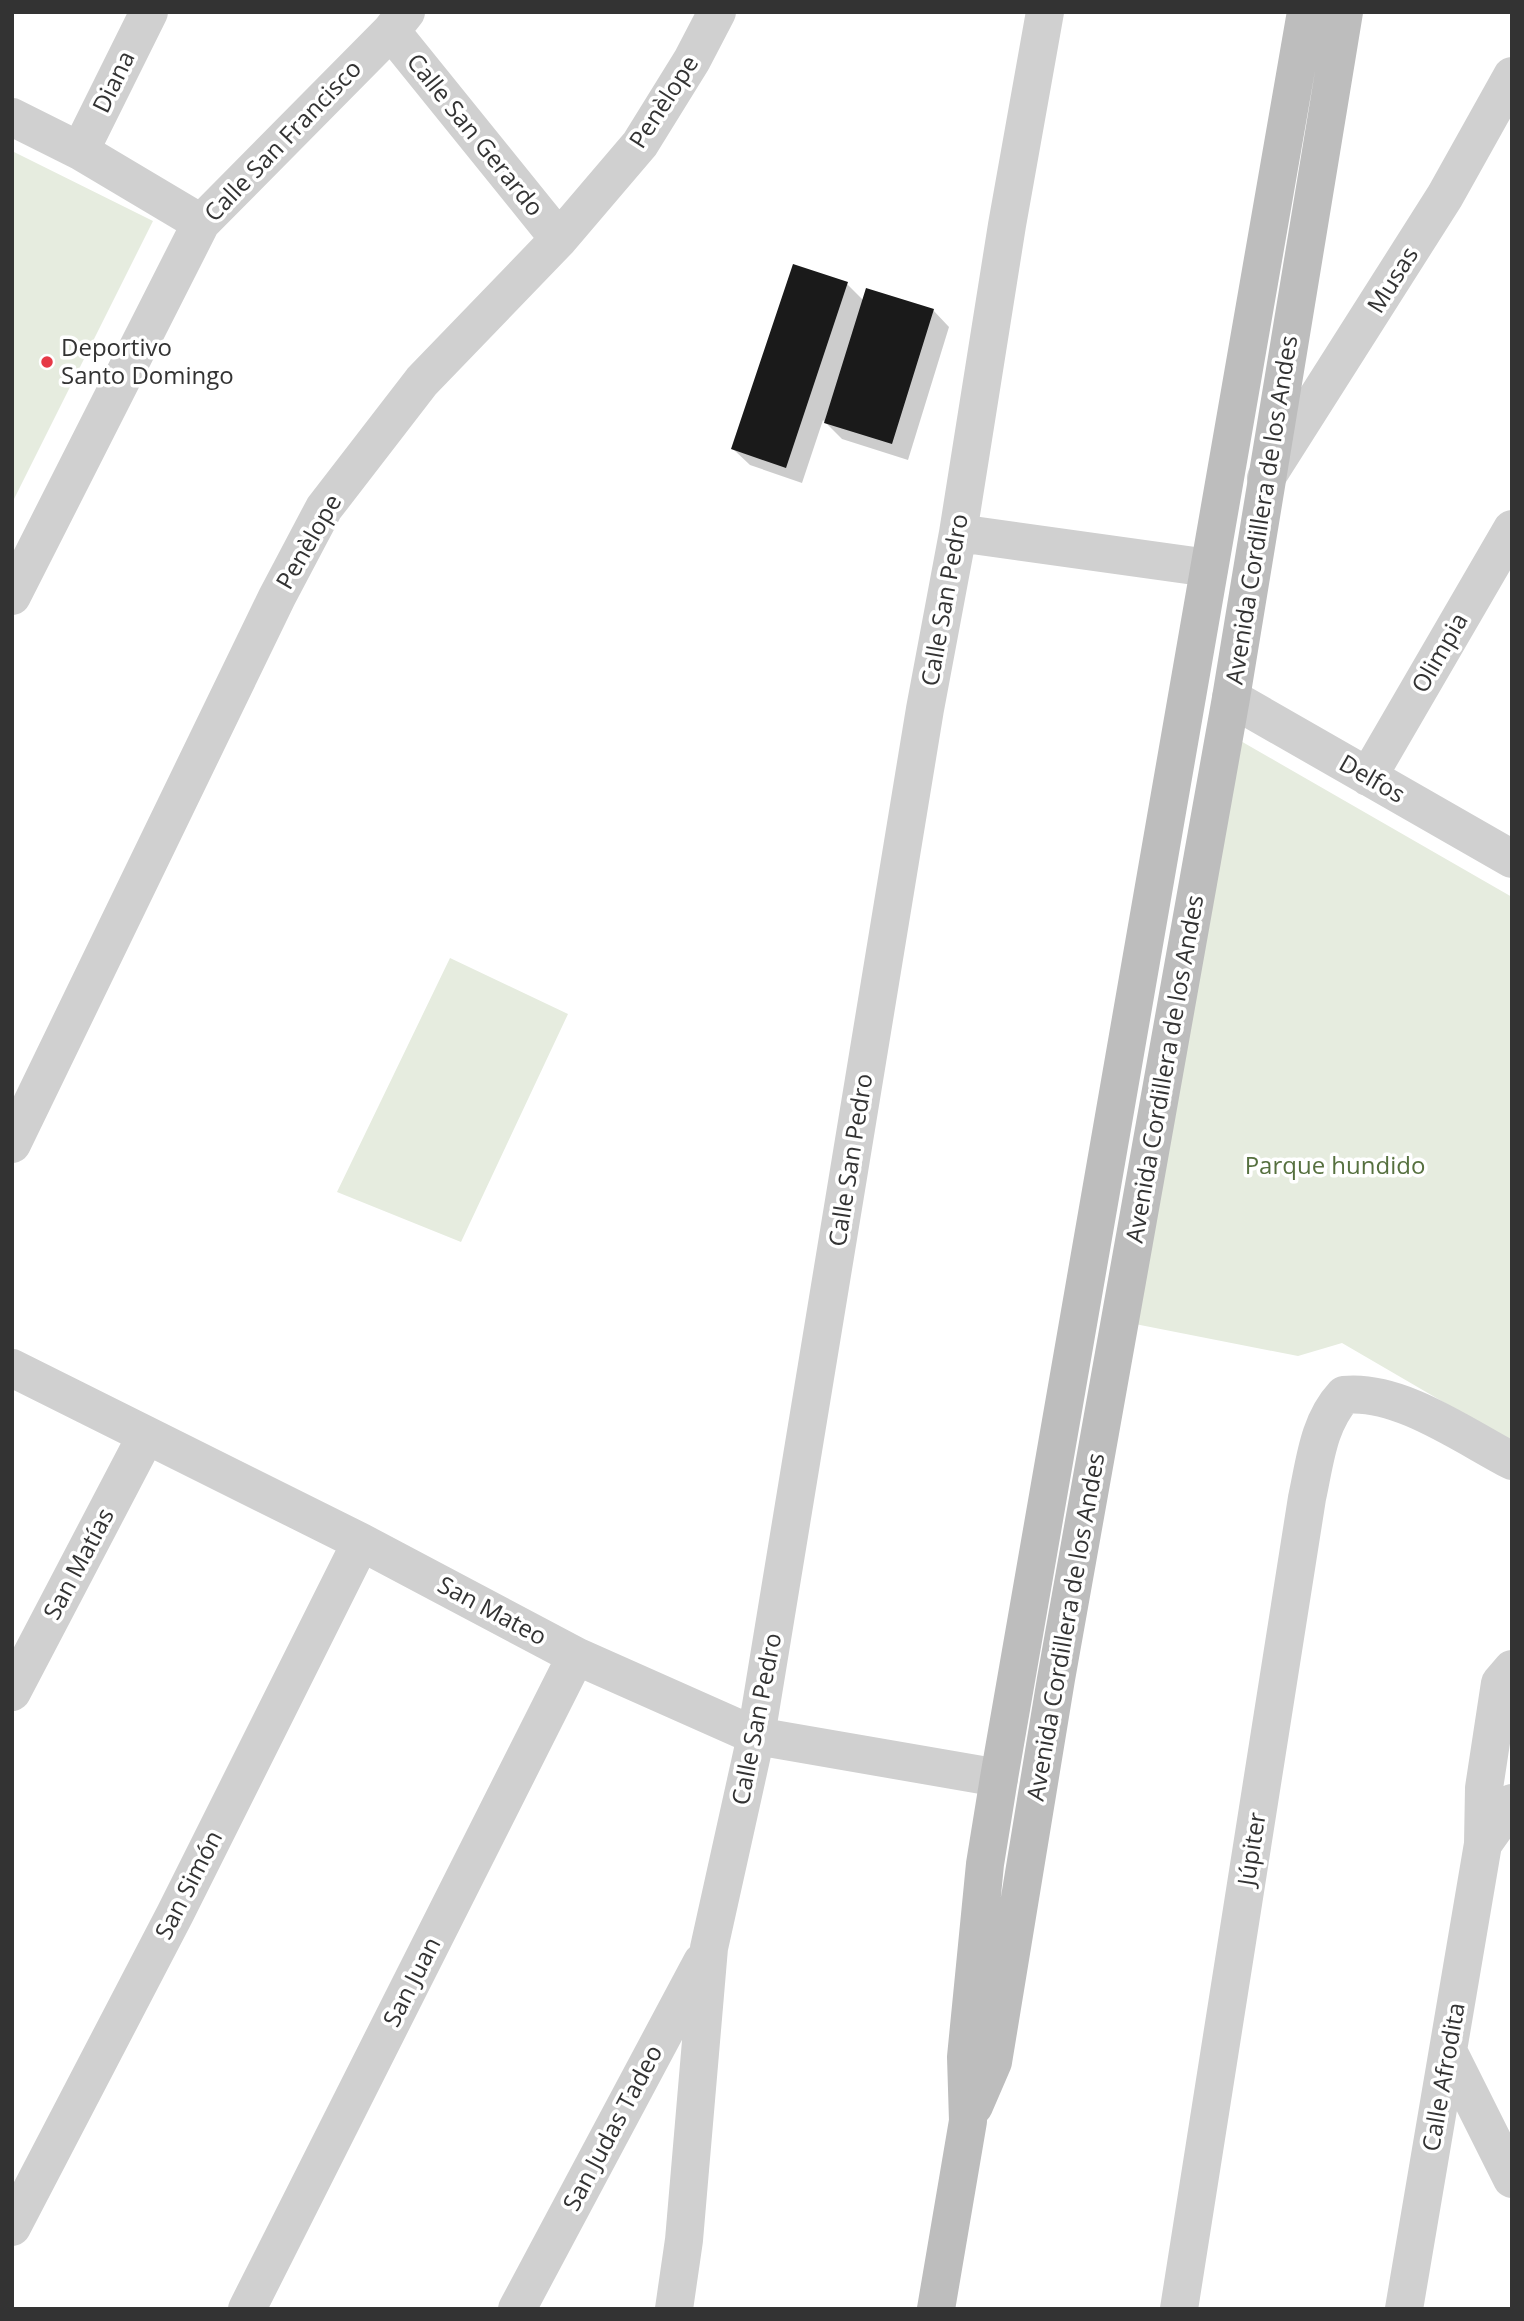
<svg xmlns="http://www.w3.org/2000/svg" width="1524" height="2321" font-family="'Open Sans',sans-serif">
<rect width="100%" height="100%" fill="#fff"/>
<path fill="#e6ecdf" d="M12,151L153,221L12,503Z
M1239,740L1512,897V1442L1342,1343L1298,1356L1130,1323Z
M450,958L568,1014L461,1242L337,1192Z"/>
<path fill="#0003" d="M847,284L864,301L933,310L949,327L908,460L842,439L823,420L802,483L750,465L733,449Z"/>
<path fill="#1a1a1a" d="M793,264L848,282L786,468L731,449Z
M866,288L934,309L892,444L824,423Z"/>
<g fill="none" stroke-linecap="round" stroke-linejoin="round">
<path stroke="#d0d0d0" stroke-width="38" d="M391,31L559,239
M12,117L80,151L201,223
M80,151L149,12
M1266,478L1445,196L1512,76
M958,533L1209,568
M12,596L201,223L391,31L406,12
M1231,698L1512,859
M1368,777L1512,529
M12,1144L277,597L324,508L422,381L559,239L640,144L692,60L717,12
M12,1368L361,1542L576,1656L756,1736L999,1778
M12,1692L146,1436
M1483,1844L1484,1788L1500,1683L1512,1669
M1449,2053L1512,2179
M12,2227L175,1914L361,1542
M247,2309L576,1656
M517,2309L702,1962
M674,2309L684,2240L709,1948L756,1736L925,709L958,533L1007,225L1045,12
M1179,2309L1307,1498C1315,1462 1318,1423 1344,1395C1399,1389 1464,1436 1512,1461
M1404,2309L1483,1844L1512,1803"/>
<path stroke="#bdbdbd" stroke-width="38" d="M974,2106L993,2062L1056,1679L1231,698L1344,12
M936,2309L968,2121L966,2057L974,1976L985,1864L999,1778L1306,12"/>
</g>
<circle fill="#e63946" stroke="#fff" stroke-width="2.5" cx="47" cy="362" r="7"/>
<g text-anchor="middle" stroke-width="7" stroke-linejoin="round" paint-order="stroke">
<g font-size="24" fill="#333" stroke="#fff">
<text transform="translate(114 82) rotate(-64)" y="8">Diana</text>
<text transform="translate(664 102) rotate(-57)" y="8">Penèlope</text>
<text transform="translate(475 135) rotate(51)" y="8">Calle San Gerardo</text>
<text transform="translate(283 141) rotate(-46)" y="8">Calle San Francisco</text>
<text transform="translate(1393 280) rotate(-58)" y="8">Musas</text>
<text transform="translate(1262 510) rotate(-81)" y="8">Avenida Cordillera de los Andes</text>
<text transform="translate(309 542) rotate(-60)" y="8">Penèlope</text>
<text transform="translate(945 600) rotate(-80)" y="8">Calle San Pedro</text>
<text transform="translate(1440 653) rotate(-60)" y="8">Olimpia</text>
<text transform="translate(1372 779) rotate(30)" y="8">Delfos</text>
<text transform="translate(1165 1069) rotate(-80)" y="8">Avenida Cordillera de los Andes</text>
<text transform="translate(851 1160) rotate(-81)" y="8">Calle San Pedro</text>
<text transform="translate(79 1564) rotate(-62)" y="8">San Matías</text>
<text transform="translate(492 1611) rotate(28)" y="8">San Mateo</text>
<text transform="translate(1066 1627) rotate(-80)" y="8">Avenida Cordillera de los Andes</text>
<text transform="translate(757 1719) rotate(-79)" y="8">Calle San Pedro</text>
<text transform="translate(1252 1849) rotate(-81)" y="8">Júpiter</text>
<text transform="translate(189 1885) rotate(-63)" y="8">San Simón</text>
<text transform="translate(412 1982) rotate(-63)" y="8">San Juan</text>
<text transform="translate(1444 2077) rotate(-80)" y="8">Calle Afrodita</text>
<text transform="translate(613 2128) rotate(-62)" y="8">San Judas Tadeo</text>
</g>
<g font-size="24" fill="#333" stroke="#fff" text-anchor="start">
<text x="61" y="356">Deportivo<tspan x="61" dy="28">Santo Domingo</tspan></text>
</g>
<g font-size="24" fill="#56703f" stroke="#fff">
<text x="1335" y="1174">Parque hundido</text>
</g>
</g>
<rect width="1524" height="2321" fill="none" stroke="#333333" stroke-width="28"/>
</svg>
